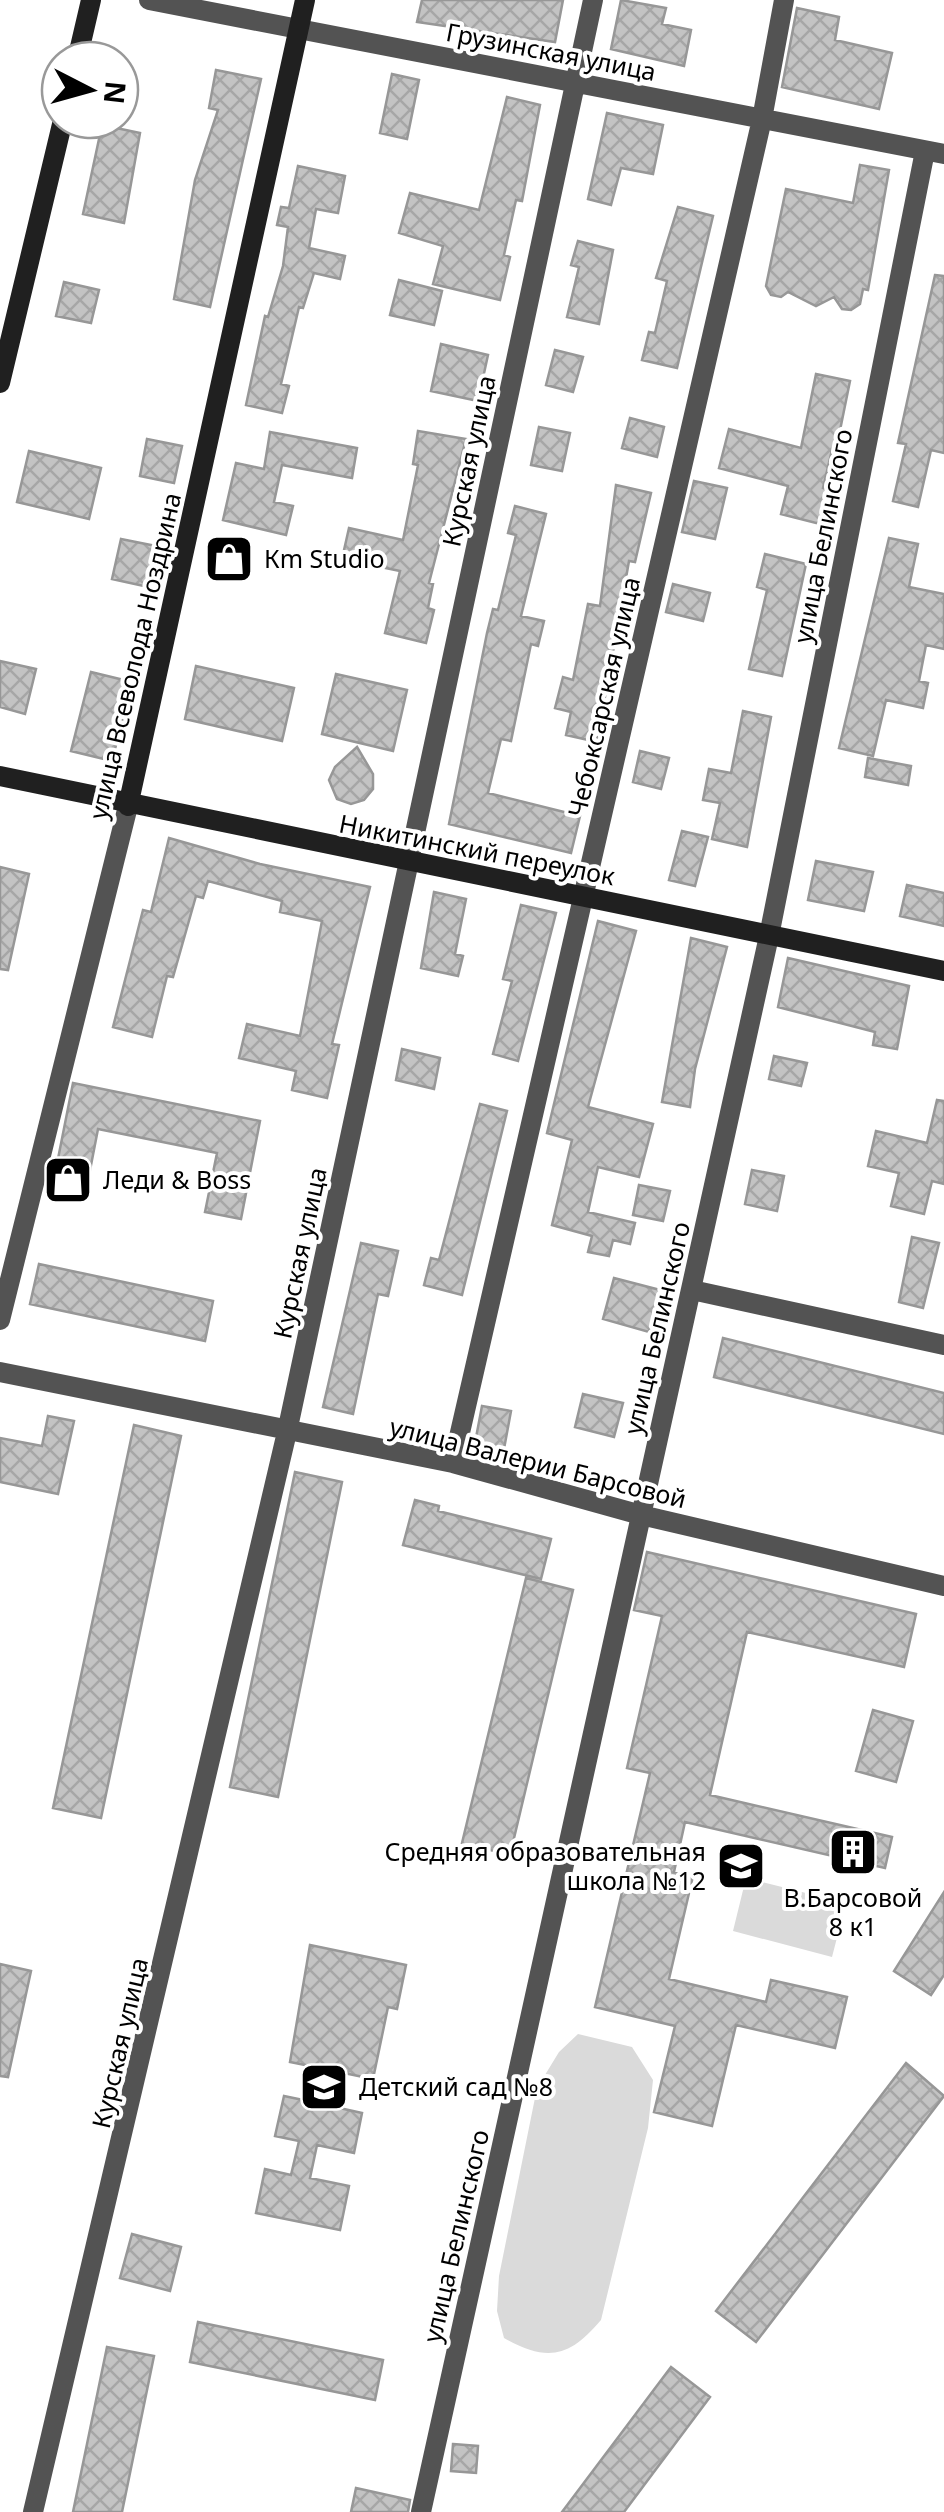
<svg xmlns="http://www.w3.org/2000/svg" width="944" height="2512" font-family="'Noto Sans',sans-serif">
<defs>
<pattern id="building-cross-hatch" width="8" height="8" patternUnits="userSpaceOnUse" patternTransform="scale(2.5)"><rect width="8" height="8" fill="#c3c3c3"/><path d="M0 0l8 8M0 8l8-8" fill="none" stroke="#a6a6a6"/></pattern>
</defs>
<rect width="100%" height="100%" fill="#fff"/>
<path fill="#dadada" d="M746,1878L846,1903L832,1957L733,1931Z
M578,2034L632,2047L653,2080L648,2128L601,2320C569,2358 547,2362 504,2338L497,2311L499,2276L537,2088L559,2052Z"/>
<path fill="url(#building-cross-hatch)" stroke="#979797" stroke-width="2.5" d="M422,0H563L555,42L417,22Z
M621,0L666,8L662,24L691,30L684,66L611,49Z
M797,8L839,17L835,40L892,53L879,109L782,87Z
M216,70L261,79L210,307L174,299L195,180L218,110L209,108Z
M392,74L419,80L407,139L380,133Z
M507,97L540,105L522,201L516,200L504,255L510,257L500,300L433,284L443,246L399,233L410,193L479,210Z
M607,113L663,125L653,174L621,168L611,205L588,199Z
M102,125L140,133L124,223L83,214Z
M860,165L889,170L868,290L863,289L860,304L851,310L842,309L834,297L816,306L788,292L781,297L771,295L766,286L786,189L853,203Z
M298,166L345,176L338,213L316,209L309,248L345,256L340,279L314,273L303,308L299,307L281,384L289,386L282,413L246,405L265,316L268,317L283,266L288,227L277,225L281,207L289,208Z
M678,207L713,216L677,368L642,360L649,332L655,333L667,281L656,278Z
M578,241L613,250L599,324L567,317L579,267L571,265Z
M935,275L944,276V453L931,450L918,507L893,501L906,444L898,443Z
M399,280L442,291L434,325L390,315Z
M64,282L99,290L91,323L56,316Z
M441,344L488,355L478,401L431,391Z
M555,350L583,357L573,392L546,385Z
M816,374L850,381L836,450H832L823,488L828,490L820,524L781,514L788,486L719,468L729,429L801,448Z
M630,418L664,427L657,457L622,448Z
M539,427L570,433L562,471L531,465Z
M418,431L466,439L429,583L433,584L428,608L434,610L426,643L385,633L400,571L342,559L349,528L403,540L418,465L413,464Z
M270,432L357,448L352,478L282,465L274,502L293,506L286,535L223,520L236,463L264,469Z
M147,439L182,446L174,483L140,476Z
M29,451L101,468L89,519L17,502Z
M694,481L727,488L715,539L682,532Z
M616,485L651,493L635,562L629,561L597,742L566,735L571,712L555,708L563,677L573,680L588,604L600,606Z
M515,506L546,514L521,616L544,621L538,646L531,644L511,741L501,739L488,793L580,816L571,853L449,824L487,633L493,609L498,610L516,535L508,533Z
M889,538L918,544L909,587L944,594V649L926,645L919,681L928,683L923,708L886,700L873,756L839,748Z
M121,539L161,547L153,588L112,579Z
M765,554L806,564L782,676L749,669L767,590L757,587Z
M673,584L710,593L703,621L666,612Z
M0,661L36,669L25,714L0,707Z
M196,666L294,688L282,741L185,719Z
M91,672L132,682L112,761L71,751Z
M336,674L407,690L393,751L322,734Z
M743,711L771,717L747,847L712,839L720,803L703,800L709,769L731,773Z
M357,747L373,774V789L364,800L351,804L337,799L329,780L335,767Z
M640,751L669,758L661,789L633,782Z
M868,758L911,766L908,785L865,777Z
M682,831L708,837L695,886L669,880Z
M169,838L260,864L370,887L332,1044L339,1045L327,1098L292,1090L296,1071L239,1058L247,1024L300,1036L322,921L280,912L282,901L208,881L203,898L196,896L173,977L167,976L152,1037L113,1027L143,910L151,912Z
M816,861L873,872L864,911L808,900Z
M0,867L29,874L8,970L0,969Z
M907,885L944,893V926L900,916Z
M434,892L466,899L455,954L463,956L458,976L421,968Z
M521,905L556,913L518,1061L493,1054L512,981L503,979Z
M598,921L636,931L588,1107L653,1124L639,1177L598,1167L588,1212L635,1223L630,1244L613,1240L609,1256L588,1252L592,1236L552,1225L572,1140L547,1133Z
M691,938L727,947L695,1069L690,1107L662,1102Z
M788,958L909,986L897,1049L873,1045L875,1032L778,1007Z
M402,1049L440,1058L434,1089L396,1080Z
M774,1056L807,1063L801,1086L769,1079Z
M73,1083L260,1121L241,1219L205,1212L217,1153L98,1129L86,1191L53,1184Z
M937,1100L944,1101V1184L932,1181L924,1214L891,1206L899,1173L868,1166L876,1131L927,1143Z
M480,1104L507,1111L462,1295L424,1285L431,1258L439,1260Z
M752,1170L784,1176L777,1211L745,1204Z
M639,1185L670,1191L663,1221L633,1215Z
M912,1237L939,1243L923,1308L899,1302Z
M361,1243L398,1251L388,1296L378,1294L353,1414L323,1407Z
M39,1264L213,1301L205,1341L30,1304Z
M614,1278L660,1290L649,1332L603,1319Z
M723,1338L944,1393V1434L714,1377Z
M583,1394L623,1403L614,1437L575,1427Z
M482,1406L511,1411L504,1449L475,1443Z
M48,1416L74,1421L58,1494L0,1482V1438L42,1446Z
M134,1425L181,1436L101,1818L53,1808Z
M295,1472L342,1482L278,1797L230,1787Z
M415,1500L439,1506L438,1511L551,1539L541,1579L403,1545Z
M647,1552L916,1614L904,1667L747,1632L710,1795L892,1837L885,1868L685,1822L674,1872L693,1876L669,1979L766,2002L771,1980L847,1997L835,2048L736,2025L712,2126L654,2112L675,2026L595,2007L650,1773L627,1768L662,1616L634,1610Z
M526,1578L573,1590L510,1855L462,1843Z
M873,1710L913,1721L896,1782L856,1771Z
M944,1892V1975L931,1995L894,1971Z
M310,1945L406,1965L397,2009L388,2007L373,2079L334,2071L326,2105L362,2113L354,2153L317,2145L310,2178L349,2186L340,2230L256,2213L265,2169L291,2175L299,2141L275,2136L284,2096L308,2101L315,2067L290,2062Z
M0,1964L31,1971L8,2077L0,2076Z
M906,2063L944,2096L756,2342L716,2311Z
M132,2234L181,2247L170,2291L120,2278Z
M198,2322L383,2360L375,2400L190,2362Z
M107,2347L154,2356L122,2512H73Z
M671,2367L710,2397L624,2512H562Z
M453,2444L478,2446L476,2473L451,2471Z
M356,2488L410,2500L408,2512H351Z"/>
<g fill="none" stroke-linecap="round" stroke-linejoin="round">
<path stroke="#535353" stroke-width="20" d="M149,0L944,154
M692,1290L944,1345
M0,1320L128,806
M0,1372L453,1463L641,1515L944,1586
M453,1463L762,119L784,0
M33,2512L287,1432L593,0
M421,2512L769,936L925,151"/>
<path stroke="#202020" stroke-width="20" d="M77,60L91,0
M0,383L63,120
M0,776L944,971
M128,806L305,0"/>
</g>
<defs>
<g id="shop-square" transform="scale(2.5)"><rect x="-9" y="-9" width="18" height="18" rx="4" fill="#000" stroke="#fff"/><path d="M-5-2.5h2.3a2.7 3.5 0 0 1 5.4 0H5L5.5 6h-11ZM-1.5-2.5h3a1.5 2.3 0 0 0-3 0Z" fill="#fff"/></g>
<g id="building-square" transform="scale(2.5)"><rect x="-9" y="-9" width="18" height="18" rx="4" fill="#000" stroke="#fff"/><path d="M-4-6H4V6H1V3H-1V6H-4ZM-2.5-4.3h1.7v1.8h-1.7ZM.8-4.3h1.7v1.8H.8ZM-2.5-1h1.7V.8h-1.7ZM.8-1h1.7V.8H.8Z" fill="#fff"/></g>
<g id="school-square" transform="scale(2.5)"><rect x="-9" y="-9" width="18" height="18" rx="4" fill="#000" stroke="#fff"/><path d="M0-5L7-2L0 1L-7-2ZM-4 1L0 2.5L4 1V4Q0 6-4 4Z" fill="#fff"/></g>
</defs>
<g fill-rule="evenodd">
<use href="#shop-square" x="229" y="559"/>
<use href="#shop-square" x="68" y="1180"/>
<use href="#building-square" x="853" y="1852"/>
<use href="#school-square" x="741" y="1866"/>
<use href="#school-square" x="324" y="2087"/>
</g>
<g text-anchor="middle" stroke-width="8" stroke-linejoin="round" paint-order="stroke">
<g font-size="25" fill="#000" stroke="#fff">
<text transform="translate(551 52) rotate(11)" y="9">Грузинская улица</text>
<text transform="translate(469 461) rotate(-78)" y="9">Курская улица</text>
<text transform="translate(823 536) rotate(-79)" y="9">улица Белинского</text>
<text transform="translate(135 656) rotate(-77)" y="9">улица Всеволода Ноздрина</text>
<text transform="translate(604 697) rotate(-77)" y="9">Чебоксарская улица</text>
<text transform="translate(477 850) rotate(11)" y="9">Никитинский переулок</text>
<text transform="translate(300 1253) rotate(-78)" y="9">Курская улица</text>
<text transform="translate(657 1328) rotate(-77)" y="9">улица Белинского</text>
<text transform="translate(538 1463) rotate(14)" y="9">улица Валерии Барсовой</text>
<text transform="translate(120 2043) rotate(-77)" y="9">Курская улица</text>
<text transform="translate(456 2236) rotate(-77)" y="9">улица Белинского</text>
</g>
<g font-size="25" fill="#000" stroke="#fff" text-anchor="start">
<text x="264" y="568">Кm Studio</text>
<text x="103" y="1189">Леди &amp; Boss</text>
<text x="706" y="1861" text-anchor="end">Средняя образовательная<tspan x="706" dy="29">школа №12</tspan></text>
<text x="853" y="1907" text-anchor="middle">В.Барсовой<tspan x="853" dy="29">8 к1</tspan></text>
<text x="359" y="2096">Детский сад №8</text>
</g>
</g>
<g transform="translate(90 90) rotate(96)"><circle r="48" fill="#ffffff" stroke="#999999" stroke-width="2.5"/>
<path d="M0-8L18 38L0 25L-18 38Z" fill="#000000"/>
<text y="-15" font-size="28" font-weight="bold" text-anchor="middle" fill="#000000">N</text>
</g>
</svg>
